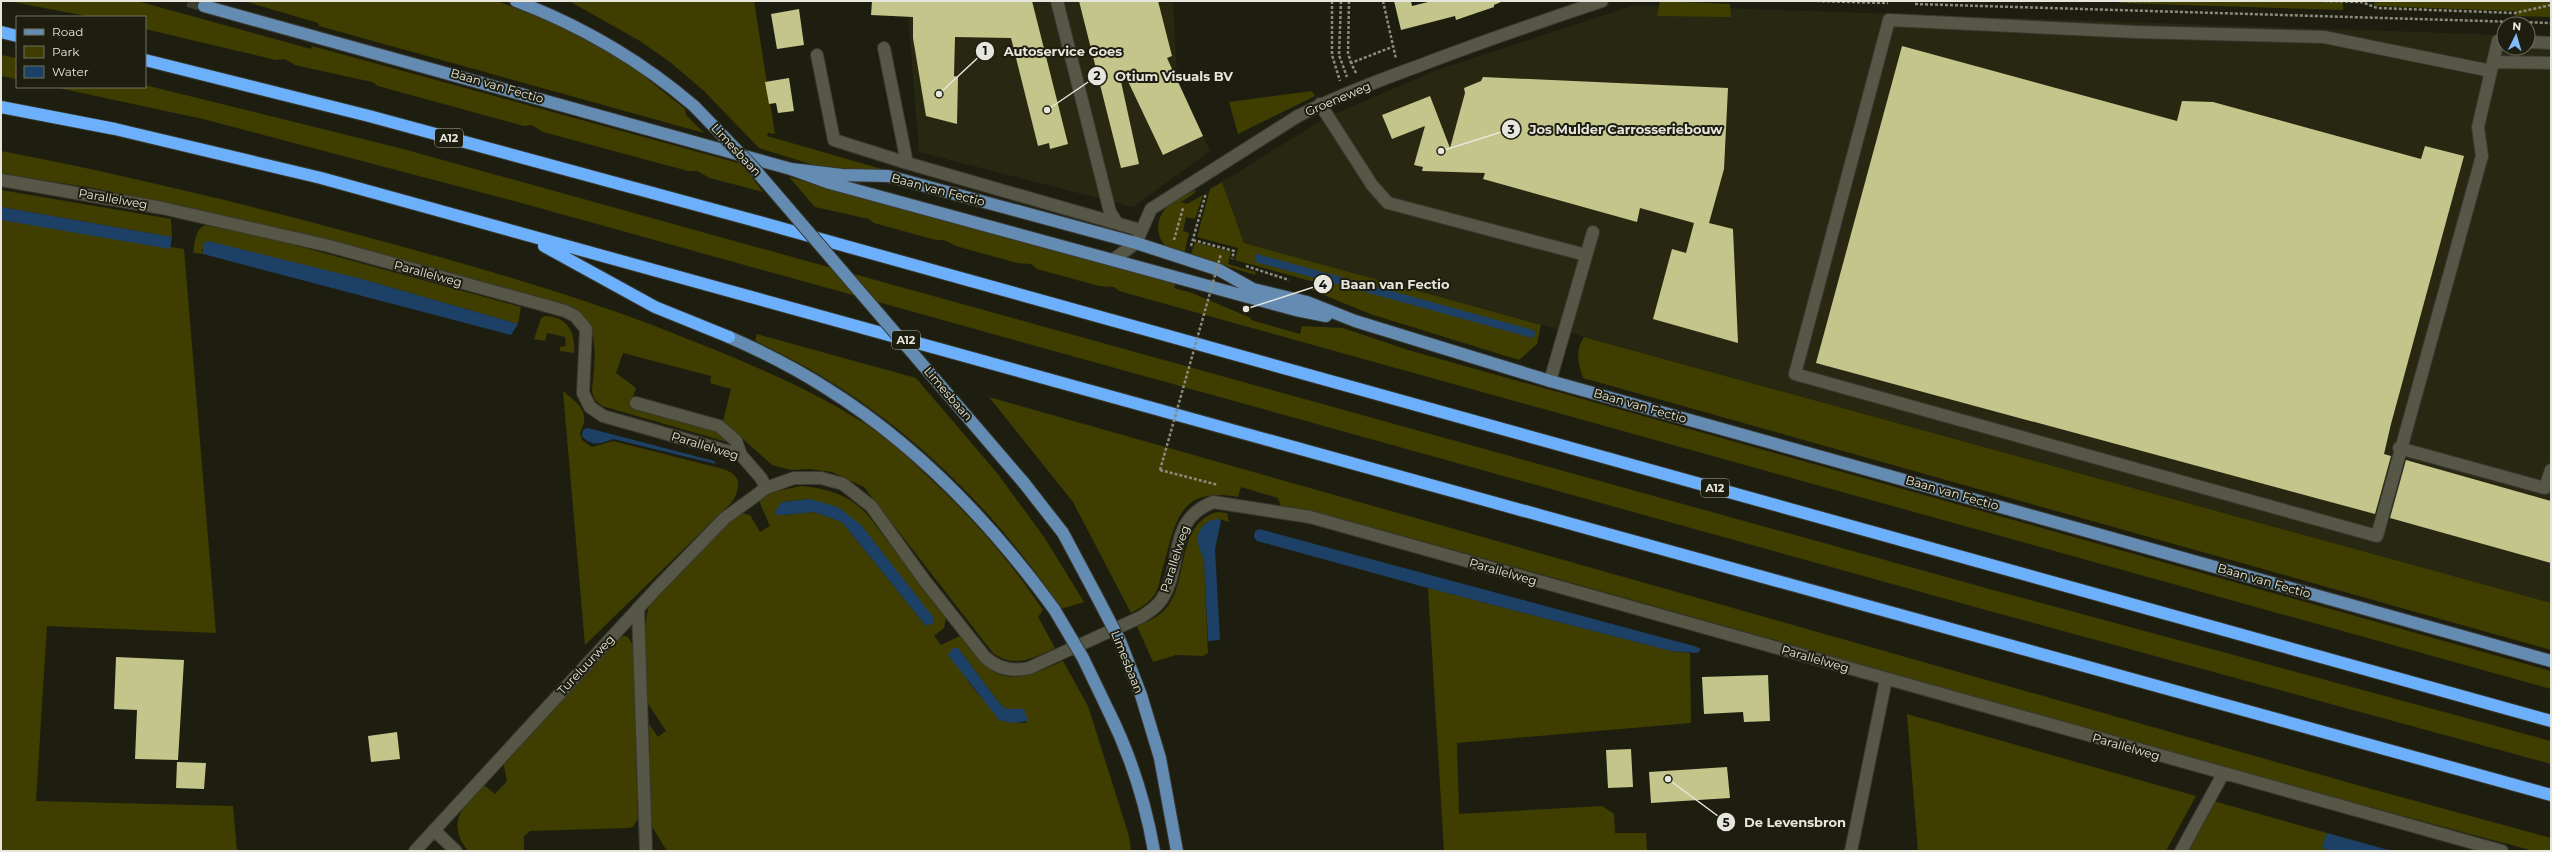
<svg xmlns="http://www.w3.org/2000/svg" width="2552" height="852" font-family="Montserrat,sans-serif">
<rect width="100%" height="100%" fill="#1e1e10"/>
<path fill="#282812" d="M907,1H1173L1177,78L1210,151L1133,207L919,152Z
M1635,5L2504,35V48H2528V36L2551,37V603L1244,243L1222,182L1325,118L1437,70Z"/>
<path fill="#3f3e00" fill-rule="evenodd" d="M8,1H137L311,49L312,46L742,164L763,192L710,178L697,171H688L543,132L532,125L524,126L378,86L372,82L295,65L285,59L276,60L145,29V17H91Z
M244,1H497L567,28L625,61L685,109L686,115L704,133L319,26L318,23Z
M569,1H754L775,134L768,133L767,136L913,178L820,167L759,148L704,91L670,62L640,41Z
M1660,1L1730,4L1731,17L1657,16Z
M2119,1H2343V10L2119,3Z
M2375,1H2551V17L2515,16V11L2374,6Z
M1,55L17,58V79L1,76Z
M145,85L403,149L1993,590L2551,741V764L1986,610L525,204L203,119L54,87H145Z
M1312,91L1315,96L1238,134L1229,102Z
M1,151C132,176 261,208 389,243C488,270 585,298 680,336C744,361 824,394 880,434C896,445 910,459 924,473C971,516 1007,557 1043,610L1038,617L1055,648C1033,658 1015,669 993,653L864,487L832,472L809,469L791,470L772,465L723,421L731,389L710,383L711,376L623,353L616,373L636,388L630,406L715,431L727,442L602,406L595,400L592,392C594,362 602,329 575,309L364,250L227,216L88,187L1,174Z
M789,177L1176,282L1174,288L1192,293L1251,318V320L1300,334L1302,326L1343,328L1408,350L2551,671V689L1144,298L1119,291L1114,287L1099,286L1037,269L1031,264L1017,263L956,246L944,240H936L874,223L869,219L815,207Z
M1222,182L1244,243L1541,325L1537,344L1519,360L1370,314L1312,290L1314,282L1235,260L1238,248L1197,237L1210,189Z
M1,190L171,219L172,237L1,207Z
M1195,190L1196,192L1181,202L1187,204L1203,195L1195,219L1186,217L1183,231L1189,233L1184,254C1178,252 1171,251 1167,247C1154,236 1156,217 1168,206C1176,200 1186,195 1195,190Z
M1,220L184,249L216,633L47,626L36,801L233,806L237,851H1Z
M206,225L276,240L521,307L518,324L358,278L202,249L203,254L193,253C195,243 195,228 206,225Z
M1195,242L1231,252L1228,264L1256,272L1255,275L1191,255Z
M545,316C568,316 576,334 574,353L560,351V347L566,346L565,337L547,333L545,341L534,339L541,318Z
M757,334L916,378L997,473L1044,537L1084,602L1061,609C985,494 880,398 755,341Z
M1584,337L2551,603V650L1583,378C1578,363 1575,351 1584,337Z
M563,391C579,405 591,411 580,433L582,440L592,447L613,441L723,469C742,475 741,487 732,502L585,645Z
M989,397L2357,785L2551,838V851H2534C2124,743 1718,621 1308,510L1281,507L1278,498L1241,487L1238,497C1176,486 1176,524 1162,571C1160,579 1159,588 1155,594C1149,603 1140,608 1131,613L1073,502Z
M801,486C827,488 849,495 867,514L946,618L944,628L934,636L941,645L960,636C997,684 1008,686 1063,661L1088,706L1129,836L1131,851H667L651,825L649,724L658,737L666,731L647,702L645,627L647,614L650,603L731,520L742,513L750,515L760,532L770,526L759,501L773,492ZM810,499L861,525L934,623L926,626L842,522L814,512L782,515V502ZM958,648L1000,704L1006,709H1024L1027,723L1006,722L978,694L967,680Z
M1217,512L1227,513L1229,522L1219,519L1205,524L1197,541L1204,561L1208,653L1203,656L1176,655L1153,662L1137,626C1148,621 1160,617 1168,606C1189,578 1176,524 1217,512Z
M1428,588L1671,651L1690,653L1691,723L1457,743L1459,814L1602,806L1614,814L1615,833H1646L1647,851H1444Z
M624,636L628,637L633,645L638,819L633,827L628,828L530,831L524,836V851H468C445,821 464,807 484,785L495,794L507,781L503,762L618,638Z
M1907,714L2196,796L2166,851H1918Z
M2210,800L2327,833L2322,848L2333,851H2182Z"/>
<path fill="#1d4066" d="M1,207L172,237L170,249L1,220Z
M208,241L358,278L518,324L511,335L203,254V244Z
M1257,254L1533,330L1536,333L1532,338L1256,262L1255,256Z
M588,428L714,461L716,464L613,439C600,444 592,447 582,436L583,430Z
M810,499L838,507L861,525L934,618V623L926,626L842,522L814,512L782,515H777L775,511L782,502Z
M1219,519L1221,521L1215,549L1220,640L1208,641L1204,561L1197,541C1198,529 1206,519 1219,519Z
M1259,529L1694,646L1701,649L1698,653L1671,651L1428,588L1257,541L1254,537L1255,531Z
M953,648H958L1000,704L1006,709H1024L1028,721L1012,723L999,720L948,655Z
M2327,833L2392,851H2333L2322,848Z"/>
<path fill="#c4c58a" d="M872,1H1032L1068,144L1050,149L1049,143L1038,146L1011,38L955,37L954,76L958,77L957,124L926,116L913,38V17L871,15Z
M1079,1H1158L1172,56L1167,58L1203,136L1163,155L1125,75L1120,77L1139,164L1121,168Z
M1394,1H1411L1412,6L1432,1L1501,2L1494,5V7L1456,20L1455,16L1401,30Z
M799,9L804,45L777,49L771,14Z
M1902,46L2177,121L2182,101L2213,102L2421,159L2425,146L2464,156L2391,424L2384,454L2391,456L2375,514L1816,363Z
M1483,77L1728,88L1724,169L1709,223L1733,229L1738,343L1653,319L1672,249L1686,253L1694,223L1640,208L1637,222L1483,179L1485,173L1422,171L1423,167L1414,165L1425,126L1392,139L1382,115L1430,96L1450,148L1465,93L1464,88L1481,81Z
M789,78L794,111L778,113L776,103L769,104L765,82Z
M2406,460L2551,501V563L2390,518Z
M116,657L184,660L178,760L135,759L137,710L114,709Z
M1768,675L1770,721L1744,722L1743,712L1704,714L1702,677Z
M397,732L400,759L371,762L368,736Z
M1631,749L1633,787L1608,788L1606,750Z
M177,762L206,763L204,789L176,788Z
M1727,767L1730,798L1651,803L1649,772Z"/>
<g fill="none" stroke-linecap="round" stroke-linejoin="round">
<path stroke="#3c3c2f" stroke-width="12" stroke-dasharray="12 6" stroke-linecap="butt" d="M188,1L204,6"/>
<g stroke="#393931" stroke-width="14">
<path id="minor" d="M1057,1L1110,212L1117,223
M2504,41H2498L2493,62L2551,63
M2528,42L2551,43
M884,48L907,163
M817,55L834,140L907,163L1140,230
M2491,71L2324,37L2136,32L1889,20L1795,374L2377,536L2482,156L2478,127L2491,71L2493,62
M1320,104L1372,185L1388,203L1586,255
M1,180L162,208L329,246L565,311L575,316L586,329L583,393L590,407L603,416L741,455L761,478L766,488
M1114,259L1136,243L1151,209L1298,116C1337,96 1380,80 1421,65C1481,42 1542,21 1602,1
M1550,381L1593,232
M636,403L719,426L736,441L741,455
M2399,448L2545,488L2551,470
M638,608L646,851
M434,830L456,851
M415,851L657,588L725,518L766,488L794,478H821L843,484L871,506L925,581L985,657C998,669 1012,672 1029,668L1141,617C1149,612 1157,607 1162,599C1184,564 1166,521 1213,502L1310,517L2502,851
M1851,851L1886,679
M2181,851L2223,774"/>
</g>
<g stroke="#393931" stroke-width="14">
<path id="major" d="M516,1C582,26 640,60 694,106
M204,6L791,169L830,183L1296,310L1326,316
M791,169L842,175L888,176L1136,243L1219,270L1253,289L1307,302L1355,321L1550,381L2551,661
M729,337C763,352 795,368 826,388C916,444 992,524 1054,609
M1024,483L1063,533L1095,593
M1141,695L1160,758L1177,851
M1108,710C1131,756 1145,800 1154,851"/>
</g>
<g stroke="#393931" stroke-width="14">
<path id="highway" d="M1,32L17,36
M145,60L369,116L752,220L2551,721
M1,107L115,129L321,178L2551,795
M544,246L655,307L729,337"/>
</g>
<path stroke="#8a8a7e" stroke-width="2.5" stroke-dasharray="3 2" stroke-linecap="butt" d="M1332,1V55L1340,81
M1341,1L1339,55L1347,77
M1349,1L1348,53L1351,63
M1383,1L1396,59
M1817,1L1888,3
M2128,1H2150
M2325,1L2362,2L2377,8L2515,13L2551,5
M1915,4L2551,23
M1356,73L1351,63L1392,47
M1174,240L1183,208
M1193,240L1234,251L1232,259
M1191,246L1206,193
M1246,266L1289,280
M1160,470L1218,485"/>
<use href="#minor" stroke="#575747" stroke-width="12"/>
<use href="#major" stroke="#648cb3" stroke-width="12"/>
<use href="#highway" stroke="#6caffb" stroke-width="12"/>
<g stroke="#393931" stroke-width="14" stroke-linecap="butt">
<path id="major-bridge" d="M694,106L752,166L1024,483
M1095,593L1120,641L1141,695
M1054,609L1083,658L1108,710"/>
</g>
<path stroke="#8a8a7e" stroke-width="2.5" stroke-dasharray="3 2" stroke-linecap="butt" d="M1160,470L1221,254"/>
<use href="#major-bridge" stroke="#648cb3" stroke-width="12"/>
</g>
<g text-anchor="middle" stroke-width="4" stroke-linejoin="round" paint-order="stroke">
<g fill="#1e1e10" stroke="#aaaaa0" stroke-width="1">
<rect x="435" y="129" width="28" height="18" rx="3"/>
<rect x="892" y="331" width="28" height="18" rx="3"/>
<rect x="1701" y="479" width="28" height="18" rx="3"/>
</g>
<g font-size="11" font-weight="bold" fill="#e6e6dd">
<text x="449" y="142">A12</text>
<text x="906" y="344">A12</text>
<text x="1715" y="492">A12</text>
</g>
<g font-size="12" fill="#e6e6dd" stroke="#1e1e10">
<text transform="translate(497 86) rotate(16)" y="4">Baan van Fectio</text>
<text transform="translate(1338 99) rotate(-23)" y="4">Groeneweg</text>
<text transform="translate(736 150) rotate(47)" y="4">Limesbaan</text>
<text transform="translate(938 190) rotate(15)" y="4">Baan van Fectio</text>
<text transform="translate(113 199) rotate(10)" y="4">Parallelweg</text>
<text transform="translate(428 274) rotate(15)" y="4">Parallelweg</text>
<text transform="translate(948 394) rotate(49)" y="4">Limesbaan</text>
<text transform="translate(1640 406) rotate(16)" y="4">Baan van Fectio</text>
<text transform="translate(705 446) rotate(17)" y="4">Parallelweg</text>
<text transform="translate(1952 493) rotate(16)" y="4">Baan van Fectio</text>
<text transform="translate(1175 559) rotate(-72)" y="4">Parallelweg</text>
<text transform="translate(1503 572) rotate(16)" y="4">Parallelweg</text>
<text transform="translate(2264 581) rotate(16)" y="4">Baan van Fectio</text>
<text transform="translate(1815 659) rotate(16)" y="4">Parallelweg</text>
<text transform="translate(1127 662) rotate(68)" y="4">Limesbaan</text>
<text transform="translate(586 665) rotate(-47)" y="4">Tureluurweg</text>
<text transform="translate(2126 747) rotate(16)" y="4">Parallelweg</text>
</g>
</g>
<path fill="none" stroke="#e6e6dd" stroke-width="1.5" d="M939 94L985 51M1047 110L1097 76M1441 151L1511 129M1246 309L1323 284M1668 779L1726 822"/>
<g fill="#e6e6dd" stroke="#1e1e10" stroke-width="1.5">
<circle cx="939" cy="94" r="4"/>
<circle cx="1047" cy="110" r="4"/>
<circle cx="1441" cy="151" r="4"/>
<circle cx="1246" cy="309" r="4"/>
<circle cx="1668" cy="779" r="4"/>
<circle cx="985" cy="51" r="10"/>
<circle cx="1097" cy="76" r="10"/>
<circle cx="1511" cy="129" r="10"/>
<circle cx="1323" cy="284" r="10"/>
<circle cx="1726" cy="822" r="10"/>
</g>
<g font-size="12" text-anchor="middle" font-weight="bold" fill="#111">
<text x="985" y="55">1</text>
<text x="1097" y="80">2</text>
<text x="1511" y="134">3</text>
<text x="1323" y="289">4</text>
<text x="1726" y="827">5</text>
</g>
<g font-size="13" text-anchor="middle" font-weight="bold" fill="#e6e6dd" stroke="#1e1e10" stroke-width="4" stroke-linejoin="round" paint-order="stroke">
<text x="1063" y="56">Autoservice Goes</text>
<text x="1174" y="81">Otium Visuals BV</text>
<text x="1626" y="134">Jos Mulder Carrosseriebouw</text>
<text x="1395" y="289">Baan van Fectio</text>
<text x="1795" y="827">De Levensbron</text>
</g>
<rect width="2552" height="852" fill="none" stroke="#e6e6dd" stroke-width="4"/>
<rect x="16" y="16" width="130" height="72" fill="#1e1e10" stroke="#6e6e62"/>
<rect x="24" y="29" width="20" height="6" fill="#648cb3" stroke="#6e6e62"/>
<text x="52" y="36" font-size="12" fill="#e6e6dd">Road</text>
<rect x="24" y="46" width="20" height="12" fill="#3f3e00" stroke="#6e6e62"/>
<text x="52" y="56" font-size="12" fill="#e6e6dd">Park</text>
<rect x="24" y="66" width="20" height="12" fill="#1d4066" stroke="#6e6e62"/>
<text x="52" y="76" font-size="12" fill="#e6e6dd">Water</text>
<g transform="translate(2516 36) rotate(5)"><circle r="19" fill="#1e1e10" stroke="#6e6e62"/>
<path d="M0-3L7 15L0 10L-7 15Z" fill="#84bcfb"/>
<text y="-6" font-size="11" font-weight="bold" text-anchor="middle" fill="#e6e6dd">N</text>
</g>
</svg>
